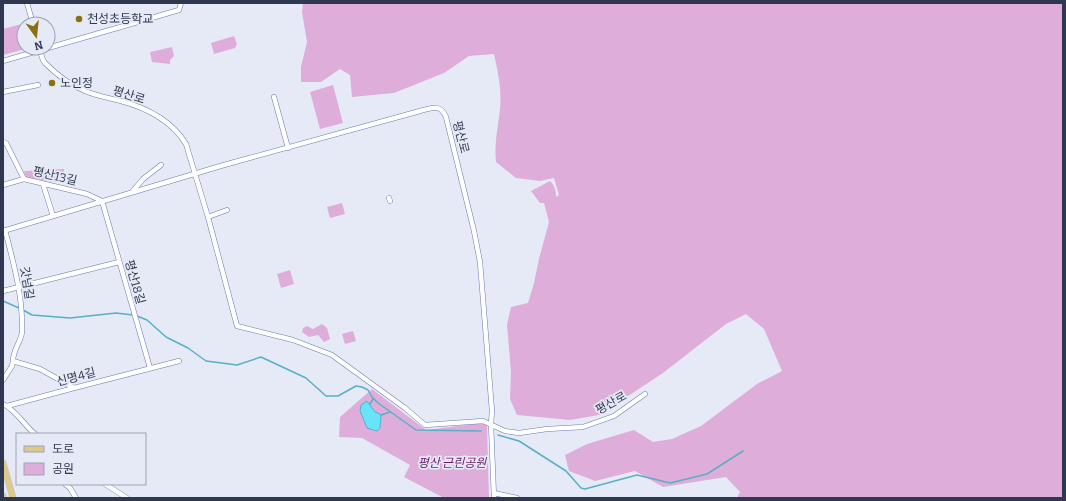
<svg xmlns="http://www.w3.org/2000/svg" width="1066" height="501" font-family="Bitter,'Noto Sans KR',serif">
<rect width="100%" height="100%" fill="#e6eaf7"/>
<path fill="#dfadd9" d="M303,3H1063V498H737L740,492L726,477L663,487L635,471L595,481L569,471L565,455L587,444L634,430L653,442L672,439L701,426L757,384L782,371L764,329L746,314L726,324L663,373L599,415L570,420L517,415L510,399L511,372L507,325L511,307L528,303L534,283L539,259L549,222L544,203H540L531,191L550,181C555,186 556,190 556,197L559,195L554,178L540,181L516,178L496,162C494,144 498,128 500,109C502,91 498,72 494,54L469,56L444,73L394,93L352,97L350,75L340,69L321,82H301V67L307,42L302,12Z
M29,22L30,24H24V48H29L3,55V29Z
M234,36L237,44L235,48L214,54L211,43Z
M172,47L174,56L170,60V64L152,62L150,52Z
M333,85L343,123L320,129L310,92Z
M64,169V174L53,182L26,177L24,171Z
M342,203L345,214L330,218L327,207Z
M290,270L294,284L281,288L277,274Z
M322,324L327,328L330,339L324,342L318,335L309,337L302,332L303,328L307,326L313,329Z
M353,331L356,341L345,344L342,334Z
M372,389L426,430L482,423L487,426L489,498H444L404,477L410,465L362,438L339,437L340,417Z"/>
<path fill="#68e3f8" stroke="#57b0c6" d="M367,401L375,412L378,413L381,415L380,428L377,431L367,428L360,411L361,405Z"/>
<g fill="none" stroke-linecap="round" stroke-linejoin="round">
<path stroke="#57b0c6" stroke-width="1.5" d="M3,301L19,308
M23,310L32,315L70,318L116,313L133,315
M137,316L147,320L166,337L188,348L206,361L237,365L261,357L306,378L326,396H338L356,386L362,387L368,390L372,397L378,403L416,430L481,431
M370,404L373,399
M381,415L390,412
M498,435L519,441L566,471L581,488L585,489L637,475L670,483L707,474L743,451"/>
<g stroke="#687ab0" stroke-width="5.5">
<path id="minor" d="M27,3L33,24
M39,48L43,60L45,63C57,75 70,85 85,91C97,96 109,98 121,101C147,108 172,121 186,144L208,217L237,326L293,340L332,355L405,408L425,425L483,421L505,431L519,433L547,429L583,427L614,416L645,394
M3,61L179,10L181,3
M3,92L38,85
M274,97L288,148
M3,142L6,143L24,179
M43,184L53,216
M3,185L24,179L87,194L102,201L150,368
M132,192L143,179L161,165
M389,198L390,201
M208,217L227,210
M5,230C14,265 23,296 22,332C21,342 13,349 13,361
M3,231L224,165L420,111C432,108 440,103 446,117L474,231L480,262L492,411L491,424L494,498
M3,291L119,262
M3,380L12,366L13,361L40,369L74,388
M3,404C16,410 24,425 35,434
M7,406L74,388L179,361
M65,484L70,488L76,498
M105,484L127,498
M494,493L517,498"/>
</g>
<g stroke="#c5c7ce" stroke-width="7">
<path id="major" d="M3,463L13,498
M3,496V498"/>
</g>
<use href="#minor" stroke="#fff" stroke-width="4.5"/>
<use href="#major" stroke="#ddc98e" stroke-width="6"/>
</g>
<g fill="#8c6f12" stroke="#e6eaf7" stroke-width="1.5">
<circle cx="79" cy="19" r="4"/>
<circle cx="52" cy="83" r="4"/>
</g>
<g text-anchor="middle" stroke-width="3.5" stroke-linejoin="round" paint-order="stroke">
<g font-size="12" fill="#303850" stroke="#e6eaf7" text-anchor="start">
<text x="87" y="23">천성초등학교</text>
<text x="60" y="87">노인정</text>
</g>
<g font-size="12" fill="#303850" stroke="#e6eaf7">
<text transform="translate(129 95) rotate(17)" y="4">평산로</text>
<text transform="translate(461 137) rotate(76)" y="4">평산로</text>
<text transform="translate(55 176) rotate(13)" y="4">평산13길</text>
<text transform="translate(135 282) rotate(74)" y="4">평산18길</text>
<text transform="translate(27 283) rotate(81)" y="4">갓넘길</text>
<text transform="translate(76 377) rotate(-15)" y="4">신명4길</text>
<text transform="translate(611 403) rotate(-29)" y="4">평산로</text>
</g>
<g font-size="12" font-style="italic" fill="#6b1c67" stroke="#e6eaf7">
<text x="452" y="467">평산 근린공원</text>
</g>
</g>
<rect width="1066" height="501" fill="none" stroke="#303850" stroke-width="8"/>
<rect x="16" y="433" width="130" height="52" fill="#e6eaf7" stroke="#9da3b4"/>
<rect x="24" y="446" width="20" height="6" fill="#ddc98e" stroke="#9da3b4"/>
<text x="52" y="453" font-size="12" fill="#303850">도로</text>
<rect x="24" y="463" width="20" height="12" fill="#dfadd9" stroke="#9da3b4"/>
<text x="52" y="473" font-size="12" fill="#303850">공원</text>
<g transform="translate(36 36) rotate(165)"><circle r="19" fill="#e6eaf7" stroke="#9da3b4"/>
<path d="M0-3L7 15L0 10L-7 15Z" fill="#8c6f12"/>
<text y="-6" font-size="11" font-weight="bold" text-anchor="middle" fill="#303850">N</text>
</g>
</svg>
